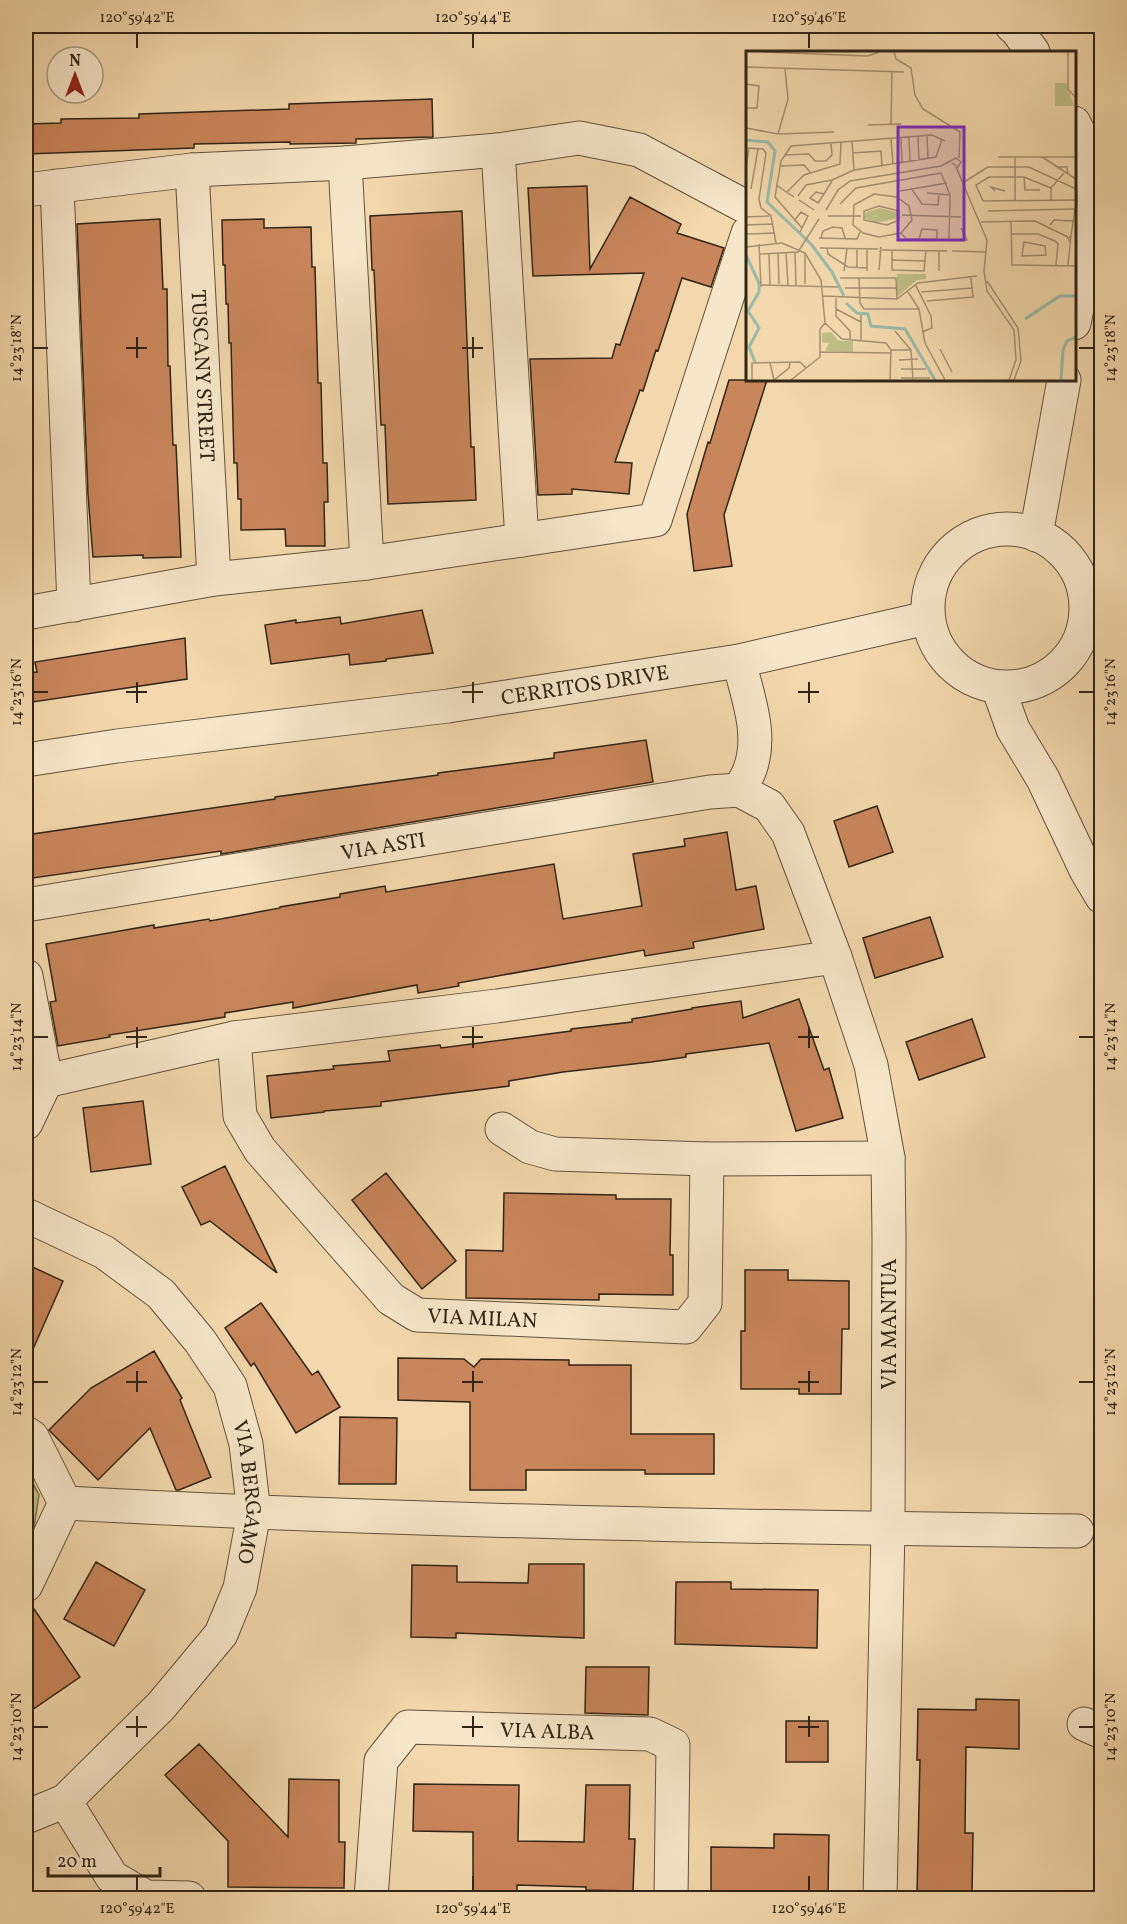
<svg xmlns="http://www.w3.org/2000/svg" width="1127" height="1924" font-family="Vollkorn,serif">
<rect width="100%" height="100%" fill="#f2d8ac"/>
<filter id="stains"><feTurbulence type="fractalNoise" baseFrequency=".00333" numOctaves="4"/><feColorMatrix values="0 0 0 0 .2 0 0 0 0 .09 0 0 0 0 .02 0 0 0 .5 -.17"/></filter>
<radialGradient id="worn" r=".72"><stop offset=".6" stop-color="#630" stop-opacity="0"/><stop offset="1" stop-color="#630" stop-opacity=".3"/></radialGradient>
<path fill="#bfbd86" stroke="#78714e" stroke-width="1.5" d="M26,1470L39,1495L30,1553L26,1557Z"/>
<path fill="#c9855b" stroke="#312515" stroke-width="1.5" d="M432,99L433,137L356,139V143L290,144V142L194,144V148L26,154V124L61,123V119L139,118V114L289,109V104Z
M587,186L590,269L630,197L681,224L677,233L724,248L711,287L682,278L658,351L656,350L643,391L640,390L615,462L632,463L629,494L572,489V494L538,495L530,359L612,358L616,344L620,345L644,273L533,276L528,188Z
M462,211L471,447H474L476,500L388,504L385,425H381L374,270H372L370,216Z
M160,219L163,289H167L168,366H170L173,445H176L181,557L143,558V555L93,557L88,495L77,224Z
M264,219V228L311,227L312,267H315L318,383H321L323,463H327L328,502H324L325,546H286L285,529L241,530V499H238L237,463H234L231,343H229L228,304H226L225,265H223L222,220Z
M729,380H767L724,515L732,566L694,571L687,514L708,442L710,443Z
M422,610L433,653L386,659V661L350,665L349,654L271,664L265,625L296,620V623L340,617L341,624Z
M185,638L187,679L26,703V673L37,672L35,662Z
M646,740L653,782L221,854V851L26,879V835L275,799V797L438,775V773L554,758V753Z
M877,806L893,852L849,867L834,821Z
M727,832L736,890L756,886L764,929L693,942L694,948L645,956L644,950L458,983L459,986L418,993L417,985L293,1008V1002L225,1013V1017L109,1035L110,1037L58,1046L50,1002L56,1001L46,944L154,925V928L209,919L210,921L280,908V907L340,897V894L385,886L386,892L554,864L563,919L642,906L633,854L685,846L684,839Z
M930,917L943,957L875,978L863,938Z
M799,999L824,1070L829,1068L843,1118L796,1131L769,1043L686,1054V1057L651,1062L563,1072L509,1081V1086L381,1102V1106L324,1111V1112L271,1118L267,1076L334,1069L333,1066L390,1061L388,1051L440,1045L441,1048L571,1031V1029L632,1022V1019L692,1009V1008L741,1001L743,1018Z
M972,1019L985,1057L919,1080L906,1042Z
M143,1101L151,1164L91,1172L83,1108Z
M225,1166L277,1273L210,1221L201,1225L182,1187Z
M386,1173L456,1261L422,1289L352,1200Z
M504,1193L616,1195V1199H671L670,1255H673V1295L599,1294V1300L466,1298V1250L503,1251Z
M26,1264L63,1281L26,1365Z
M745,1270H788V1280L849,1281V1329H842L841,1394H799V1389H741V1331H745Z
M261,1303L312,1375L318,1371L340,1407L296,1433L254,1363L251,1366L225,1328Z
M154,1351L182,1398L180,1400L211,1477L179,1490H176L150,1428L98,1480L49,1430L91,1388Z
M398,1358L464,1359L474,1367L481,1359L569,1360V1365H631V1434H714V1474H645V1470H526V1490H470V1402L398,1400Z
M340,1417L397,1418L396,1484H339Z
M96,1562L145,1590L114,1646L64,1619Z
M529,1564H584V1638L456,1633V1638L411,1637L412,1565L457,1566V1582L528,1583Z
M676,1582H731V1589L818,1590L817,1648L675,1644Z
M26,1603H30L80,1677L26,1714Z
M586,1667H649L648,1715L585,1713Z
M976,1699L1019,1700V1749L966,1747L965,1833H973L972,1894H917L920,1760H917L918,1709L976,1710Z
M786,1721H828V1762H786Z
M199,1744L288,1837L289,1779L339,1780V1842H345L344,1888L228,1887V1841L165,1775Z
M414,1784L519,1785L518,1841L584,1842L586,1785H630L629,1839H635L633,1891L586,1890V1887L517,1885V1893H473V1832L413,1831Z
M774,1834L829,1835L828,1897H756V1899H711V1847L774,1848Z"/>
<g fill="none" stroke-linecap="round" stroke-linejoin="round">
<g stroke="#61523b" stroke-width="35">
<g id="minor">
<path d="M498,150L522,540"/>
<path d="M345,163L367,563"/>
<path id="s1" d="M192,170L214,579"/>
<path d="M57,186L74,605"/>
<path d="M26,190L192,170L345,163L498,150L579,138L639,150L748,208"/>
<path d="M26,613L214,579L367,563L655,520L748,233"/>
<path d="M739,661C747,695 763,734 750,769C748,776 743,783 739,790"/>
<path d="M739,790L769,806L788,833L835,957L871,1065L888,1158L889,1237L888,1529L880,1898"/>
<path id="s2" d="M26,905L710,792L739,790"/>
<path d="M26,976L46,1081L26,1123"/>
<path id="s3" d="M234,1038L240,1116L260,1150L391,1299L417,1315L686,1327L705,1303L707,1159"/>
<path d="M46,1081L234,1038L497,1006L835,957"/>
<path d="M502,1129L530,1147L555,1154L707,1159L888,1158"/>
<path id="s4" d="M26,1215L104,1252L161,1294L200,1341L230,1386L246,1444L254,1513L240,1588L221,1634L161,1706L65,1801L26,1817"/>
<path d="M26,1433L32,1437L65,1503L26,1585"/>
<path d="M65,1503C402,1521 740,1527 1077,1531"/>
<path d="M1084,1724L1102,1732"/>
<path d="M65,1801L112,1877L146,1897L189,1898"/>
<path id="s5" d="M371,1898L381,1761L408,1727L650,1734L673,1745L671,1898"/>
</g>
</g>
<g stroke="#61523b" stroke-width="35">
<g id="tertiary">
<path d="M1012,26L1016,29L1033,52"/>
<path d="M1074,123C1081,137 1088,152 1091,167C1101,213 1083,277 1074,323"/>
<circle cx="1007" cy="608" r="79"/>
<path d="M1036,535L1064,380"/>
<path d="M998,687L1013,729L1043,779L1086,870L1102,897"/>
<path id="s6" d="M26,760L117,746L448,706L739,661L927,618"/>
</g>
</g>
<use href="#minor" stroke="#f7e6c9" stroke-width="33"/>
<use href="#tertiary" stroke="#f7e6c9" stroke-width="33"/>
</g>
<path fill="none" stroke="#312515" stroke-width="2" d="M137,33V48M473,33V48M809,33V48M137,337V358M473,337V358M33,348H48M126,348H147M462,348H483M1079,348H1094M137,682V703M473,682V703M809,682V703M33,692H48M126,692H147M462,692H483M798,692H819M1079,692H1094M137,1027V1048M473,1027V1048M809,1027V1048M33,1037H48M126,1037H147M462,1037H483M798,1037H819M1079,1037H1094M137,1371V1392M473,1371V1392M809,1371V1392M33,1382H48M126,1382H147M462,1382H483M798,1382H819M1079,1382H1094M137,1716V1737M473,1716V1737M809,1716V1737M33,1727H48M126,1727H147M462,1727H483M798,1727H819M1079,1727H1094M137,1876V1891M473,1876V1891M809,1876V1891"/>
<g text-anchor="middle" stroke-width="6" stroke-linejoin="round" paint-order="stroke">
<g font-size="21" fill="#312515" stroke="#f7e6c9">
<text dy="7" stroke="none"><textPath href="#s1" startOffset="206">TUSCANY STREET</textPath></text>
<text dy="7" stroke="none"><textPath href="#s6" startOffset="564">CERRITOS DRIVE</textPath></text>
<text dy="7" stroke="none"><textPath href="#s2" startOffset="362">VIA ASTI</textPath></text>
<text dy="7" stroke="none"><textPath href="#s3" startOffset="412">VIA MILAN</textPath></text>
<text transform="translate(889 1324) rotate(-90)" y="7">VIA MANTUA</text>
<text dy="7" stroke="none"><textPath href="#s4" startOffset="381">VIA BERGAMO</textPath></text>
<text dy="7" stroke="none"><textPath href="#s5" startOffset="320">VIA ALBA</textPath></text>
</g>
</g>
<g transform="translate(746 51)">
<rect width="330" height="330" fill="#f2d8ac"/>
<path d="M309,32H320L328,55H309ZM134,157L153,162V167L129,172L118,167L120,161ZM151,223H180V228L171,229L151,246ZM85,281L93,290H107V301L79,300L83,292L76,291V282Z" fill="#bfbd86"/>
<path fill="none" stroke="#9bbaa8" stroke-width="3" d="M0,89L22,91L29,100L21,151L65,193L86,221L98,245M0,204L13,232V241L2,260L13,277L3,296L9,311M100,252L111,262L122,263L125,275L159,278L189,329M279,268L314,245H330M315,329L317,299L321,290L330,286"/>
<path fill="none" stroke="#a59070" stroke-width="1.5" d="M18,1L122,5L133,1M148,1L150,8L165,17L169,44L177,58L214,81L213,107M322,1V38L330,47M0,16L158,21M0,33L13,35L11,57H0M145,73L146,21M122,74L155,73M0,77L32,83L88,81M32,83L42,48L39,18M181,85L182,108M163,86L164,110M172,86L173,109M155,87L156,112M145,88L147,113M106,91L108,119M0,97L17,98L20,102L13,148L15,157L25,165L30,192M107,102L135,100L136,115M38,104L63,103L69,110H80L86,104L85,92M252,106H330M296,106L330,128M34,115L58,114L64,121M210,116L241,189L238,220L241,240L268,279L270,309L263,329M242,116H283L330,138M311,116H321L322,124M0,117L3,97M195,122L204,144L203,188M278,126L279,139H294M218,131L242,116M30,134L48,146M165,137L176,153L192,154L193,144M305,137L278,126H243L230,134L237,150L330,149M5,138L12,98M154,140L201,132M249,140L245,136L259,140M41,141L58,124L94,113L95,92M181,142L204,144M78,143L70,141L64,147L72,152L78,143L86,130M128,143L151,146L163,155L166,169L155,182L133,186L117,182L107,174L108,154ZM52,145L60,134L86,129L108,119L190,106L196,88M53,149L68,159M269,149V106M305,149V137L318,122M94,153L110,137L195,122M133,155L153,160V169L141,174L118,169V160ZM80,159L92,139L104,130L195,115L210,107L215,111L212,116L206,112M242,160L330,158M156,164L215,166M82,165H115M0,166L23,165M48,170L55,161L62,165L54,181M265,170L266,214L330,215M235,171L289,170L322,186M0,174L27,173M304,174L308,169L327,170M56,177L29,146L35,110L45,95L186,84L199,90M155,182L160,188L221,189L215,177M0,183L29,182M265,183H292L309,190L312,193L310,214M325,185L329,158M73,187L111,188L114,181M75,187L77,180L87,176L96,177L99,187M173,188L176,178L191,179V188M278,191L299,195L300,204L276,205ZM13,193L15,236M0,196L36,192L59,202L75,229L79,272L96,288L140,292L145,299L144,329M74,197L132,198M81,197L82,203L102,216L121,217M136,199L201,200M146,199V219L178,220L180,199M193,200V220M206,200L240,201M32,202L33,233M40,202L42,234M49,202L50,234M14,203L52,201L73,168M23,203L24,234M145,209L179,210M322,214L325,185L322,187L324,191M111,217V198M133,219L135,196L134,201M98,220L101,198M121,220V198M94,227H150L151,247M113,227L114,252L118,258H173M241,230L272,277L275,310L268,329M59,233V203M169,233L185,265L186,277L176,281M15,234L92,236M99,237H150M162,241L173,258L179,292L199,329M175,241L227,237M77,245L151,248L172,232L231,225M90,247V265L104,280V289M181,250L227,246L225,227M90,258L115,271M149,280L165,299L167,329M115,289V264M194,298L206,321M145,299H165M74,301L145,302M153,309L172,308M24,312L28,329L43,317L44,311M155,318H180M155,327H184M6,329V312L54,311L60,317M45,329L74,306V278L79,272"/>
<path fill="#7b2cbf" fill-opacity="0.15" stroke="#7b2cbf" stroke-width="3" d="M152,76H218V189H152Z"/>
<rect width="330" height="330" fill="none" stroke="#312515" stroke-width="3"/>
</g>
<rect width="1127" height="1924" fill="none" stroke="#f2d8ac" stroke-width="66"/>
<g transform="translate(75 75)"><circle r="28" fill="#f7e6c9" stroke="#a89981" stroke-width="1.5"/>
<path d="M0-4.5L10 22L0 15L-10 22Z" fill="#8f2418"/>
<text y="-9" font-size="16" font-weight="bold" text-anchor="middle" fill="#312515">N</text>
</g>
<path d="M48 1867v9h112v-9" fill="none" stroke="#312515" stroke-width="3"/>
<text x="57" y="1867" font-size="18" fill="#312515" stroke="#f7e6c9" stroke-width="4.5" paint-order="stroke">20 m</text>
<rect x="33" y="33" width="1061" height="1858" fill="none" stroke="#312515" stroke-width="2"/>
<g font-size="15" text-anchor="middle" fill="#312515">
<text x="137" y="22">120°59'42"E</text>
<text x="473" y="22">120°59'44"E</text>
<text x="809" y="22">120°59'46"E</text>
<text transform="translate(16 348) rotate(-90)" y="5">14°23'18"N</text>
<text transform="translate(1110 348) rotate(-90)" y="5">14°23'18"N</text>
<text transform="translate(16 692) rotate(-90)" y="5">14°23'16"N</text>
<text transform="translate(1110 692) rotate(-90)" y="5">14°23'16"N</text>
<text transform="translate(16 1037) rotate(-90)" y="5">14°23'14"N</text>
<text transform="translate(1110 1037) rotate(-90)" y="5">14°23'14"N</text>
<text transform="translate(16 1382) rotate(-90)" y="5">14°23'12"N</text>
<text transform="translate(1110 1382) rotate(-90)" y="5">14°23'12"N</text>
<text transform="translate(16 1727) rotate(-90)" y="5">14°23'10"N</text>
<text transform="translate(1110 1727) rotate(-90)" y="5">14°23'10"N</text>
<text x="137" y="1913">120°59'42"E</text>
<text x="473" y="1913">120°59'44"E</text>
<text x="809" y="1913">120°59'46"E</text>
</g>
<rect width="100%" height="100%" filter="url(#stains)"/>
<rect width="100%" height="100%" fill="url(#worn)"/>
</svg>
